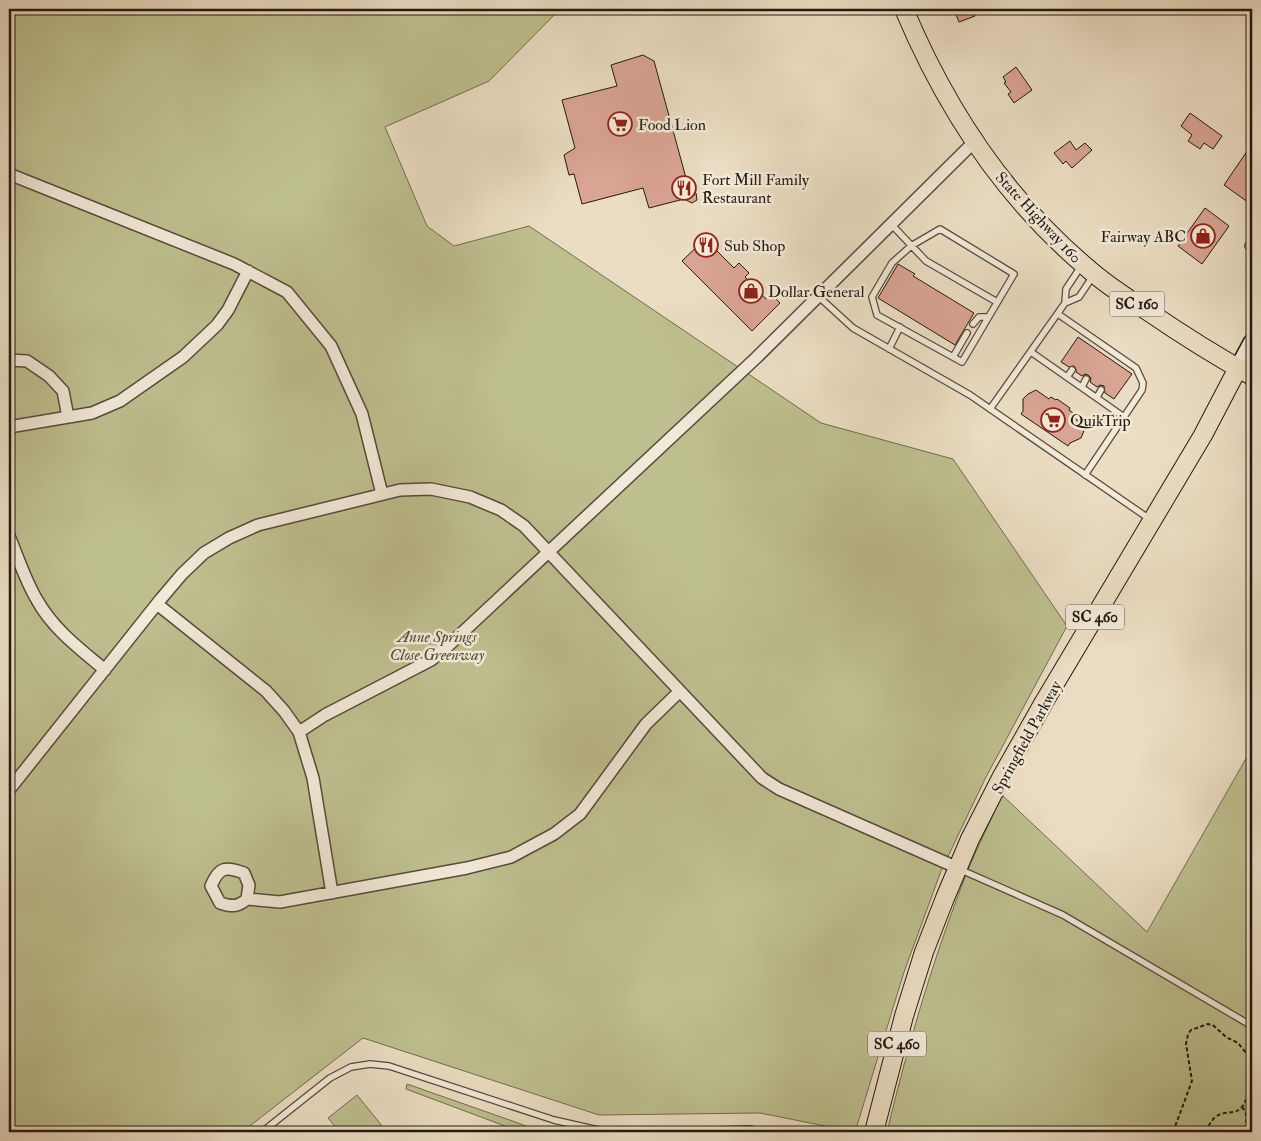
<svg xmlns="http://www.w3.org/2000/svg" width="1261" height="1141" font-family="'IM FELL Double Pica',serif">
<rect width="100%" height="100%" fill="#ebddc3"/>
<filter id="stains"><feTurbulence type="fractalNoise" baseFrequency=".004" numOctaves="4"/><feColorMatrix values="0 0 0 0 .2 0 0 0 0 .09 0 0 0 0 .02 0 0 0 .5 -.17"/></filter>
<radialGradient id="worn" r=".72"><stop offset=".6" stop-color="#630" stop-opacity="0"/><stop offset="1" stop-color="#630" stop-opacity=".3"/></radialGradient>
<path fill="#bebf8f" stroke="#706c50" d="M9,9H560L489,81L385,127L427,226L454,246L529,226L821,423L953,459L1067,626L985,779L941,871L904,972L855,1132L760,1113L599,1115L363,1038L242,1132H9Z
M1252,748V1132H887C907,1048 931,966 962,885C973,855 989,825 1002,795L1147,932Z
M407,1084L521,1124L539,1132H521L406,1089Z
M357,1095L387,1132H340L328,1118Z"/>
<path fill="#d9a493" stroke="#221a10" d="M954,9H972L975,16L959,22Z
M643,55L654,61L689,189L696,193L697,200L692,203L684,199L649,208L643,188L582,204L574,174L569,175L564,155L575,148L562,100L617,86L611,65Z
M1016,67L1032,90L1014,103L1008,94L1011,92L1004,83L1006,82L1003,77Z
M1190,113L1222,136L1213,149L1204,143L1200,149L1188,141L1192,135L1181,126Z
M1070,141L1076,150L1085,143L1092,150L1072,168L1066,161L1063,164L1054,153Z
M1252,144V205L1224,185Z
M1205,208L1229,226L1202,264L1178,246Z
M709,235L716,242L712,246L734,268L739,263L749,273L745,277L766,299L771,294L780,303L752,331L682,261Z
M898,264L915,274L913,276L974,313L955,345L878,298Z
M1078,337L1132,374L1114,399L1105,393L1104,386L1100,385L1097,387L1090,382L1091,378L1088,375L1085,374L1082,376L1076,372V369L1074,366L1069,367L1061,362Z
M1036,390L1049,399L1051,397L1056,400L1057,399L1070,408L1069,410L1073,413L1071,416L1083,424L1082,426L1085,428L1081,438L1070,443L1068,446L1021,414L1023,411V399L1028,394Z"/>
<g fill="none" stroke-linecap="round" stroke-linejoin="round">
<g stroke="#544b3d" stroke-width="8">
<path id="lane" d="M891,224L926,261L997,302
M940,229L1014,274L962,362L877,315L872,297L892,263L911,246Z
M1252,240L1248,246L1252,250
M818,296L853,328L970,395L1151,520
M1065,303L1079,297L1093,276
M1058,314L1136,368L1143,383L1142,390L1085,475
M973,324L979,317H988
M889,349L900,327
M1031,352L1124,417
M953,357L967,333
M1067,377L1072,370
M1082,387L1086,379
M1097,397L1101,390
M990,409L1065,303L1066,289L1082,265
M959,869L1063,915L1252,1026
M262,1132L330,1078L351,1067L370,1064L389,1066L554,1120L607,1132H652
M655,1132L750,1129L764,1132"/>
</g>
<g stroke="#544b3d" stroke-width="14">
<path id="street" d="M9,174L234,264L287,292L331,346L362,414L382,494
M9,360L27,361L49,376L63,391L68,417
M9,427L92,413L120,401L183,357L217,325L228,310L248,271
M9,536C18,557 25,580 37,600C53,629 80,649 105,670
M157,604L266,691L284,711L299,732L313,778L332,893
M299,732L325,715L431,660L449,645L756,358L974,142
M9,790L160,600L182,574L204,553L229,538L258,525L400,490L431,489L470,497L501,510L524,526L762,778L779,789L958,868
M247,899L249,885L244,873C225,866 219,867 211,886L220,903C232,907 238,907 247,899L280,902L467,868L511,857L554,834L580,814L646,724L680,691"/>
</g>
<g stroke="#221a10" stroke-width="19">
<path id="secondary" d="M1238,368L1252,342"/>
</g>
<g stroke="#221a10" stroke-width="20">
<path id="primary" d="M904,9C945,107 1003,196 1085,266C1104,283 1125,297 1146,310C1181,334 1216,356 1252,376
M874,1132L904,1016L924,952L945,898L970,839L1001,778L1044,702L1203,435L1238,368"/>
</g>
<path stroke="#221a10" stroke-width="2" stroke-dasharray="4 2.5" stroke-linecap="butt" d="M1242,1107C1249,1115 1246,1123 1244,1132
M1173,1132L1192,1081L1186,1044L1188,1034L1191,1030L1208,1024L1214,1026L1226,1037L1238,1043L1252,1060
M1206,1132C1217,1103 1232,1119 1242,1107C1248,1100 1246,1091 1252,1082"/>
<use href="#lane" stroke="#f2e9d8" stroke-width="5.5"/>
<use href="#street" stroke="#f2e9d8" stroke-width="11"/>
<use href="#secondary" stroke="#f2e9d8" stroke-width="16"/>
<use href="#primary" stroke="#ebddc3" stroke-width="18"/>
</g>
<defs>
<g id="supermarket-ring" transform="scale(1.25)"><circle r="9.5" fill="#f2e9d8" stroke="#8f2418" stroke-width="1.5"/><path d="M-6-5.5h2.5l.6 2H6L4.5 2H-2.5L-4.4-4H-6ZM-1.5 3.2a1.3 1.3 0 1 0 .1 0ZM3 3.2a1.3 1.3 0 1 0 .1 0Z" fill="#8f2418"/></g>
<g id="restaurant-ring" transform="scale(1.25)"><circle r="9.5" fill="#f2e9d8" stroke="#8f2418" stroke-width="1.5"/><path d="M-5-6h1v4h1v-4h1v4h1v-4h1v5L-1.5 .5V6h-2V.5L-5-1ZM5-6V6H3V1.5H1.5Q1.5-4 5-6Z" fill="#8f2418"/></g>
<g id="shop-ring" transform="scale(1.25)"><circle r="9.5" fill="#f2e9d8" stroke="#8f2418" stroke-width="1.5"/><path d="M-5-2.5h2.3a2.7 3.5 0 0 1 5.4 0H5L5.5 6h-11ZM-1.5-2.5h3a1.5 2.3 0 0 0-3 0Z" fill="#8f2418"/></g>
</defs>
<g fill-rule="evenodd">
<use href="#supermarket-ring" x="620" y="124"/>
<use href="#restaurant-ring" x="684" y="188"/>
<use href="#shop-ring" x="1203" y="236"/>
<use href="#restaurant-ring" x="706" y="245"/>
<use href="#shop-ring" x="751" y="291"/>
<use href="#supermarket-ring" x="1053" y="420"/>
</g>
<g text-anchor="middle" stroke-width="5" stroke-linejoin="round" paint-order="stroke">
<g fill="#f2e9d8" stroke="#60584c" stroke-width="1">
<rect x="1109.5" y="291.5" width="55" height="25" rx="4"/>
<rect x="1066" y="604.5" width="58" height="25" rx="4"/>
<rect x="868" y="1031.5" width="58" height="25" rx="4"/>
</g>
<g font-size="15" font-weight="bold" fill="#221a10">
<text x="1137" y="309">SC 160</text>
<text x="1095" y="622">SC 460</text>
<text x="897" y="1049">SC 460</text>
</g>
<g font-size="16" fill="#221a10" stroke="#f2e9d8" text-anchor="start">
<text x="638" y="130">Food Lion</text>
<text x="702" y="185">Fort Mill Family<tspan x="702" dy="18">Restaurant</tspan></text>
<text x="1186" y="242" text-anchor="end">Fairway ABC</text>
<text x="724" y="251">Sub Shop</text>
<text x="768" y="297">Dollar General</text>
<text x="1070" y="426">QuikTrip</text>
</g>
<g font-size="16" fill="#221a10" stroke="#f2e9d8">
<text transform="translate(1039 217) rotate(47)" y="6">State Highway 160</text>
<text transform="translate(1026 737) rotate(-61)" y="6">Springfield Parkway</text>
</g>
<g font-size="16" font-style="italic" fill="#514c36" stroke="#f2e9d8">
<text x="437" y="642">Anne Springs<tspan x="437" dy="18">Close Greenway</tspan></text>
</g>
</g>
<rect width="1261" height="1141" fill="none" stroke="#ebddc3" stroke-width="30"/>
<rect x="10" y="10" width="1241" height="1121" fill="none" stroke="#221a10" stroke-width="2.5"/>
<rect x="15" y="15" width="1231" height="1111" fill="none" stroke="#221a10"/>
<rect width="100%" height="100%" filter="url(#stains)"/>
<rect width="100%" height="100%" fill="url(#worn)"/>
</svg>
